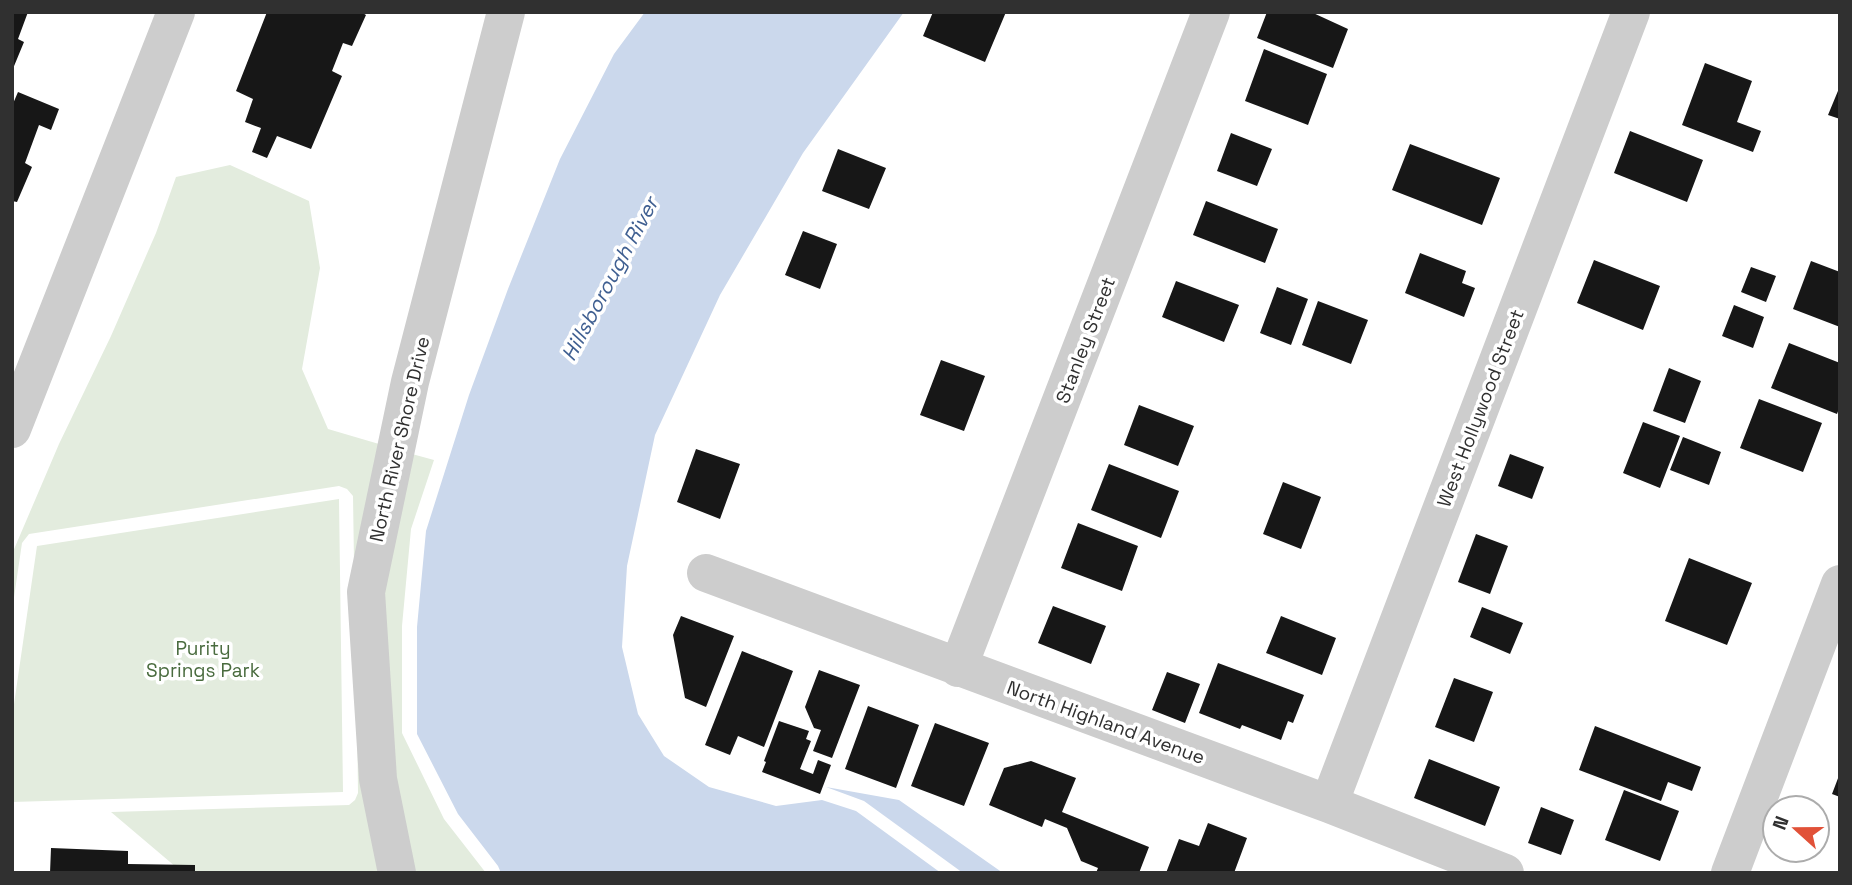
<svg xmlns="http://www.w3.org/2000/svg" width="1852" height="885" font-family="'Space Grotesk',sans-serif">
<rect width="100%" height="100%" fill="#fff"/>
<path fill="#e3ecde" d="M230,165L309,201L320,268L302,369L328,429L379,444L354,562L353,496L347,489L339,486L29,534L22,543L12,611V554L59,444L111,336L156,233L176,177Z
M412,454L434,460L411,529L402,626V733L444,819L486,873H414L395,778L383,594Z
M339,499L343,792L12,802V718L37,546Z
M357,709L380,873H183L111,812L349,805L355,800L358,793Z"/>
<path fill="#cbd8ec" d="M645,12H904L803,153L720,295L655,435L627,566L622,647L638,714L664,756L709,787L776,806L822,800L856,811L941,873H501L498,866L458,814L417,734V627L426,531L469,395L508,289L560,159L614,54Z
M826,787L899,800L1003,873H963L864,801Z"/>
<path fill="#171717" d="M12,12H28L18,39L24,42L12,71Z
M267,12H361L366,15L352,46L343,43L332,71L342,76L311,149L277,136L267,158L252,152L261,128L245,122L253,99L236,91Z
M933,12H1006L985,62L923,36Z
M1267,12H1311L1348,29L1333,68L1257,38Z
M1264,49L1327,74L1308,125L1245,101Z
M1705,63L1752,81L1737,122L1761,131L1753,152L1682,125Z
M1840,86V119L1828,115Z
M18,92L59,109L51,130L39,125L25,163L32,167L17,202L12,201V106Z
M1630,131L1703,160L1687,202L1614,173Z
M1231,133L1272,149L1257,186L1217,171Z
M1410,144L1500,178L1482,225L1392,190Z
M838,149L886,168L869,209L822,191Z
M1206,201L1278,229L1265,263L1193,235Z
M803,231L837,244L820,289L785,275Z
M1420,253L1466,271L1462,283L1475,288L1464,317L1405,293Z
M1594,260L1660,286L1643,330L1577,303Z
M1811,261L1840,272V327L1793,309Z
M1751,267L1776,276L1766,302L1741,292Z
M1176,281L1239,305L1224,342L1162,317Z
M1277,287L1308,299L1291,345L1260,333Z
M1318,301L1368,320L1351,364L1302,345Z
M1734,305L1764,317L1753,348L1722,336Z
M1789,343L1840,363V406L1837,414L1771,388Z
M941,360L985,376L964,431L920,415Z
M1669,368L1701,381L1685,423L1653,411Z
M1759,399L1822,423L1803,472L1740,448Z
M1139,405L1194,426L1178,466L1124,445Z
M1643,422L1680,436L1660,488L1623,473Z
M1683,437L1721,452L1709,485L1670,470Z
M696,449L740,464L720,519L677,502Z
M1510,454L1544,467L1532,499L1498,486Z
M1109,464L1179,491L1161,538L1091,510Z
M1283,482L1321,497L1301,549L1263,534Z
M1078,523L1138,546L1122,591L1061,568Z
M1476,534L1508,546L1490,594L1458,582Z
M1689,558L1752,583L1727,645L1665,621Z
M1053,606L1106,626L1091,664L1038,643Z
M1482,607L1523,623L1510,654L1470,637Z
M681,616L734,636L706,707L685,698L673,635Z
M1281,616L1336,638L1322,675L1266,653Z
M742,651L793,671L764,747L738,736L730,755L705,745Z
M1218,663L1304,695L1293,723L1288,721L1281,740L1242,725L1240,729L1199,713Z
M819,670L860,685L832,758L813,751L821,730L814,728L805,707Z
M1167,672L1200,684L1185,723L1152,710Z
M1454,678L1493,692L1474,742L1435,727Z
M868,706L919,725L896,788L845,769Z
M779,721L809,731L806,739L811,741L800,769L813,774L818,760L831,765L820,794L762,772L766,762L764,761Z
M935,723L989,743L964,806L911,786Z
M1595,726L1701,767L1692,791L1668,782L1661,801L1579,770Z
M1429,759L1500,787L1485,826L1414,798Z
M1031,761L1076,778L1062,812L1149,847L1139,873H1096L1098,868L1081,861L1067,828L1045,819L1042,827L989,805L1004,768Z
M1840,773V797L1832,794Z
M1624,790L1679,811L1660,861L1605,840Z
M1541,807L1574,820L1561,855L1528,843Z
M1208,823L1247,838L1234,873H1166L1179,839L1199,846Z
M51,848L128,851V864L195,865V873H50Z"/>
<g fill="none" stroke-linecap="round" stroke-linejoin="round">
<path stroke="#cdcdcd" stroke-width="38" d="M12,429L176,12
M706,573L1329,804L1505,873
M958,668L1211,12
M1329,804L1631,12
M397,873L378,779L366,592L410,382L506,12
M1730,873L1840,584"/>
</g>
<g text-anchor="middle" stroke-width="7" stroke-linejoin="round" paint-order="stroke">
<g font-size="19" fill="#303030" stroke="#fff">
<text transform="translate(1085 340) rotate(-69)" y="7">Stanley Street</text>
<text transform="translate(1480 408) rotate(-69)" y="7">West Hollywood Street</text>
<text transform="translate(399 439) rotate(-77)" y="7">North River Shore Drive</text>
<text transform="translate(1106 722) rotate(20)" y="7">North Highland Avenue</text>
</g>
<g font-size="19" fill="#496b3e" stroke="#fff">
<text x="203" y="655">Purity<tspan x="203" dy="22">Springs Park</tspan></text>
</g>
<g font-size="21" font-style="italic" fill="#3f5f91" stroke="#fff">
<text transform="translate(610 279) rotate(-62)" y="7">Hillsborough River</text>
</g>
</g>
<rect width="1852" height="885" fill="none" stroke="#303030" stroke-width="28"/>
<g transform="translate(1796 829) rotate(291)"><circle r="33" fill="#ffffff" stroke="#acacac" stroke-width="2"/>
<path d="M0-5L12 26L0 18L-12 26Z" fill="#e15138"/>
<text y="-10" font-size="19" font-weight="bold" text-anchor="middle" fill="#303030">N</text>
</g>
</svg>
